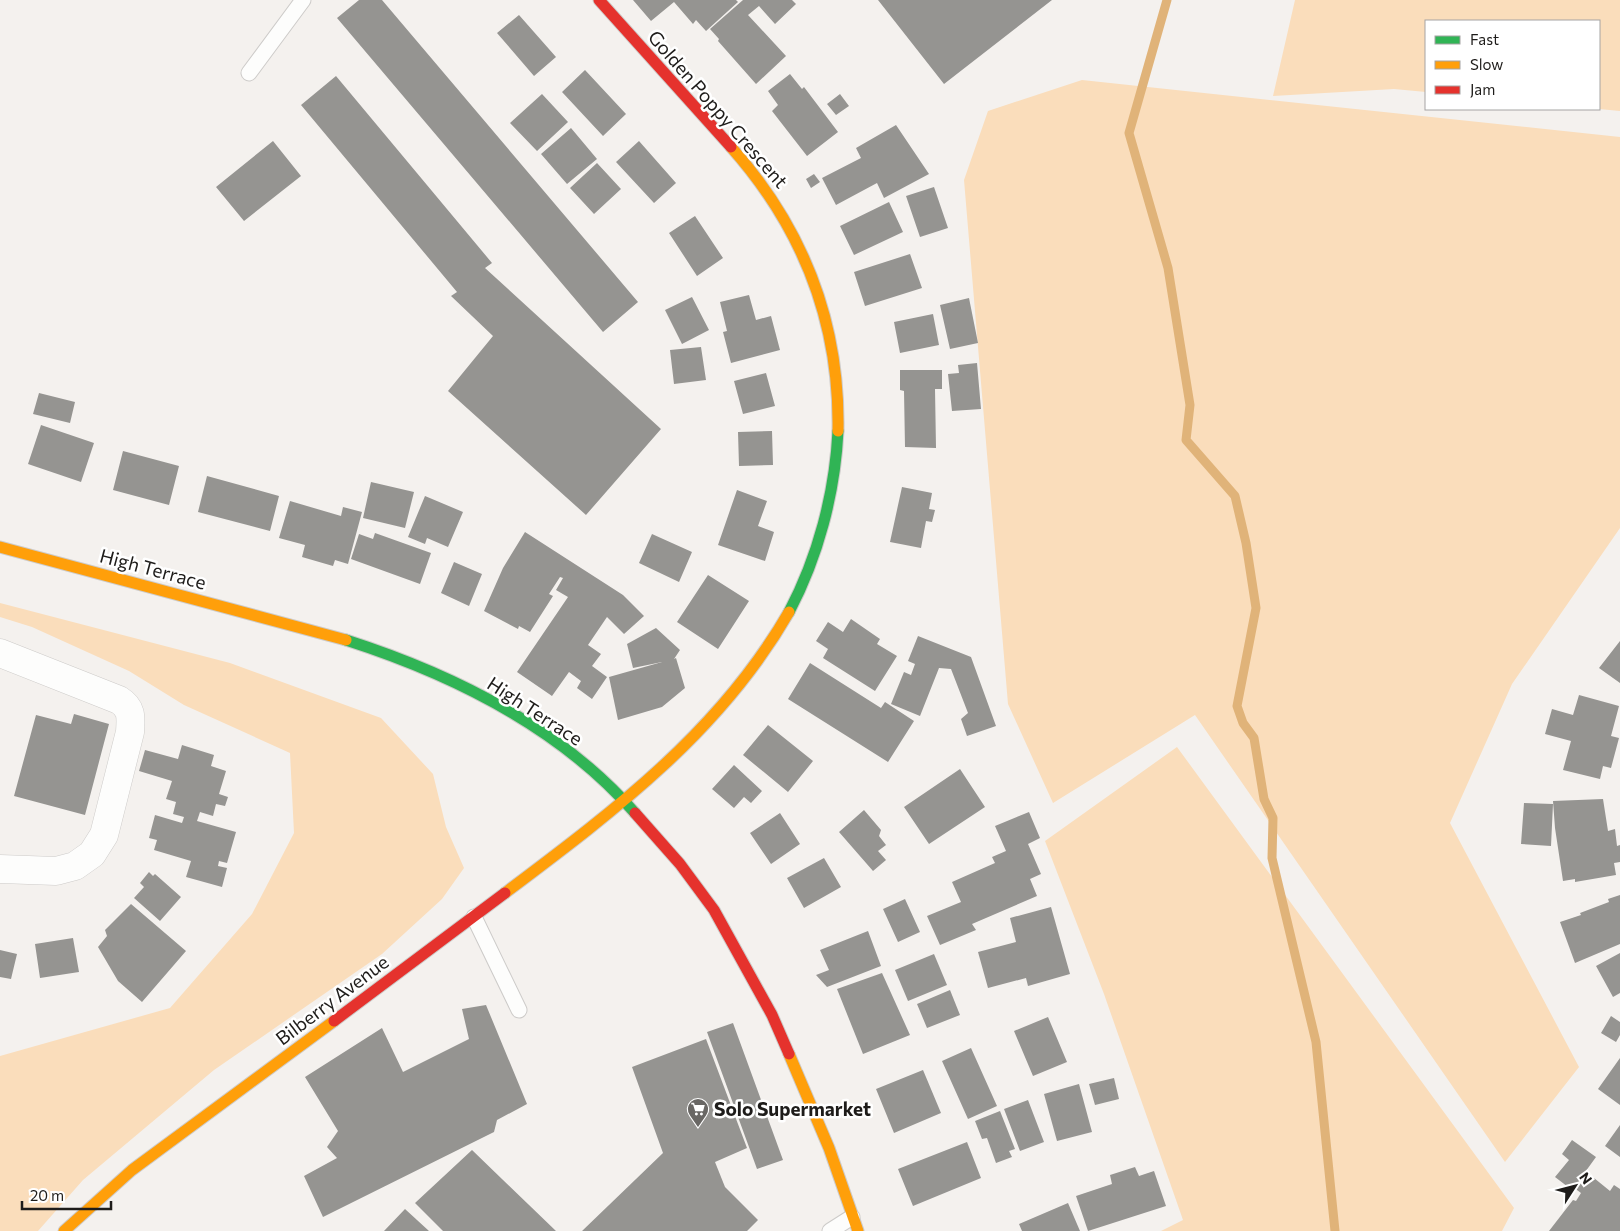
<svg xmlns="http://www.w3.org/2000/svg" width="1620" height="1231" font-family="Commissioner,sans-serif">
<rect width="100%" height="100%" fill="#f4f1ee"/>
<path fill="#faddbb" d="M1295,0H1620V111L1599,109V21H1426V92L1394,89L1273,96Z
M1082,80L1620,137V528L1512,684L1450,823L1579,1067L1505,1162L1195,715L1053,803L1008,704L964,180L988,111Z
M0,603L230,663L381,718L433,774L446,827L464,868L442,899L382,954L214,1070L83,1180L38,1231H0V1056L170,1008L252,914L294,833L290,753L184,705L129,671L32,627L0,617Z
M1177,747L1514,1208L1502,1231H1161L1183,1220L1104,994L1045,841Z"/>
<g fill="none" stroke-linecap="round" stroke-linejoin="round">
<path stroke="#e0b379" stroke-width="9" d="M1167,0L1129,133L1168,268L1190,405L1186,440L1235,496L1246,543L1256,608L1237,706L1243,723L1254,738L1264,799L1273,818L1272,858L1316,1042L1335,1231"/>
</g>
<path fill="#959491" d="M359,0H382L638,302L603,332L337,18Z
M633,0H736L738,2L706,31L696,20L693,24L674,2L651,21Z
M743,0H792L796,4L775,24L759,6L748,15L786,56L756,84L718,41L719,39L710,29Z
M878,0H1052L944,84Z
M519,15L556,57L534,76L497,33Z
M585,70L626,114L603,136L562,92Z
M790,74L802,89L804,87L838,132L807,156L772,111L778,105L768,91Z
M336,76L492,263L485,268L661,429L586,515L448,391L493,336L451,296L457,292L301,105Z
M542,94L568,122L537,151L510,123Z
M840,94L849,106L836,115L827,104Z
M896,125L929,174L884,198L877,183L836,205L822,178L861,158L856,148Z
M571,128L597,159L567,184L541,154Z
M273,141L301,176L244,221L216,187Z
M639,141L676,183L654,203L616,162Z
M597,163L621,189L594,214L570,188Z
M814,174L820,182L811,188L806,179Z
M934,187L948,228L920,237L906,196Z
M889,202L903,232L854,255L840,226Z
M695,216L723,258L697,276L669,233Z
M910,254L922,288L865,306L854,272Z
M749,295L756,320L771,316L780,350L731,363L723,332L727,331L720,302Z
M692,297L709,330L682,344L665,310Z
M969,298L978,343L950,349L940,305Z
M933,314L939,345L900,353L894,322Z
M701,347L706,380L674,384L670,350Z
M977,363L981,409L952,411L948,374L959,373L958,365Z
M900,370H942V389H935L936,448L905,447L904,391L900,390Z
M766,373L775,406L743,414L734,381Z
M39,393L75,402L70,423L33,414Z
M41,425L94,443L81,482L28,464Z
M772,431L773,465L739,466L738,432Z
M123,451L179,466L169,505L113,490Z
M207,476L279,496L270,531L198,512Z
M371,482L414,492L405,528L363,518Z
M902,487L932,493L929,509L935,510L932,522L926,521L921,548L890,542Z
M737,490L767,501L758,526L774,532L765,561L718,545Z
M425,496L463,512L448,547L427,538L425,544L408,537Z
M290,501L341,516L343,507L362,512L348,564L335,560L333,566L302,557L305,545L279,538Z
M525,532L623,595L644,616L624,634L607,617L588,645L601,654L592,666L607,677L592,699L577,688L581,681L569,672L552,696L517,672L568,597L556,590L563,578L560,577L549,594L553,596L530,632L519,626L518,629L484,611L503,568Z
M375,533L431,553L420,584L351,559L359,534L373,539Z
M652,534L692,552L679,582L639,563Z
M454,562L482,574L469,606L441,593Z
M708,575L749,601L718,649L677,622Z
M851,619L880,639L877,644L897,656L875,691L823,658L828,649L816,641L828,622L843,632Z
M656,628L680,650L674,659L676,658L685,688L662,707L618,720L609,677L662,662L633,668L627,644Z
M918,636L971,657L996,726L967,736L961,719L968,713L951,669L939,668L920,716L891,704L904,672L911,675L915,664L908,661Z
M1620,641V683L1599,668Z
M810,663L881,708L885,702L914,721L888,762L788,699Z
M1579,695L1619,706L1611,736L1619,738L1611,768L1603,766L1600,779L1563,770L1571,741L1545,734L1552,709L1573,715Z
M74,714L109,724L85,815L14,796L36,715L71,724Z
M768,725L813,761L788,792L743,755Z
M182,745L214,755L211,766L226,771L219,794L228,797L225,806L216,804L213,816L200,812L197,821L236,832L227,863L219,861L218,866L227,868L222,887L186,877L191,861L154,850L157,840L149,838L155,815L182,823L184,817L173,814L176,802L166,799L172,781L139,771L145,750L178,759Z
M734,765L762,791L751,803L744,797L734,808L712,789Z
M960,769L985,807L929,844L904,807Z
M1603,799L1608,831L1615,829L1617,846L1620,845V862L1614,863L1616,875L1575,882V879L1563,881L1555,828L1553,801Z
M1524,803L1553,804L1551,846L1521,844Z
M864,810L881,830L879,836L886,845L878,851L886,860L873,871L839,832Z
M1029,812L1040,838L1028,844L1041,874L1030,879L1037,896L972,924L976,930L940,945L927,916L961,902L952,882L995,863L992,857L1006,851L995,826Z
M780,813L800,844L771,864L750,833Z
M824,858L841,887L804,908L787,878Z
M149,872L153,876L155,874L181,897L160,921L134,898L144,887L140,883Z
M1620,895V944L1575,963L1560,922L1581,915L1580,913L1609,902L1608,899Z
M905,899L920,932L898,942L883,909Z
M131,904L186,951L142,1002L118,981L98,947L107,936L105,930Z
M1051,907L1070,974L1028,986L1026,978L988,988L978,952L1016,942L1010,918Z
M868,931L881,966L827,987L816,975L829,970L820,950Z
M73,938L79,972L40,978L35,944Z
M0,950L17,954L11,979L0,977Z
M1620,953V993L1613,997L1596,966Z
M934,954L947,985L908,1001L895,970Z
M882,973L910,1035L863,1054L837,989Z
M950,990L960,1015L927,1028L917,1004Z
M486,1005L527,1104L497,1120L494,1132L323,1217L304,1176L337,1158L327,1147L338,1131L305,1077L382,1028L403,1072L469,1039L462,1009Z
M1611,1016L1620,1022V1035L1616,1042L1601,1033Z
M1048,1017L1067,1062L1033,1076L1014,1031Z
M733,1023L783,1160L757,1169L707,1032Z
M706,1039L747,1148L715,1162L725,1187L758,1220L747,1231H582L663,1153L632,1067Z
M971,1048L997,1106L968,1119L942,1061Z
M1620,1058V1105L1598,1089Z
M923,1070L941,1113L894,1133L876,1089Z
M1114,1078L1119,1099L1095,1105L1089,1084Z
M1079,1084L1092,1132L1057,1141L1044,1094Z
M1028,1100L1044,1142L1020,1151L1004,1109Z
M1000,1111L1015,1149L1009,1151L1012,1157L996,1163L987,1138L982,1139L975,1121Z
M1620,1125V1157L1605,1146Z
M1572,1140L1596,1157L1583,1175L1591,1182L1594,1178L1610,1191L1614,1185L1620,1189V1231H1549L1573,1200L1576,1201L1581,1193L1573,1187L1572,1190L1555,1177L1569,1160L1562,1154Z
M967,1142L981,1178L913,1206L898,1169Z
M472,1150L556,1231H443L415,1203Z
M1135,1167L1139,1176L1154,1171L1166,1206L1088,1231L1076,1196L1112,1184L1110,1175Z
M1068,1203L1080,1231H1022L1019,1224Z
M405,1209L429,1231H384Z"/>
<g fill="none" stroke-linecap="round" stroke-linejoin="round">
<g stroke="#cdcbc9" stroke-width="17">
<path id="lane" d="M249,73L303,0
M474,917L519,1010
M830,1231L852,1217"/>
</g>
<g stroke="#cdcbc9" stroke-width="29">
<path id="street" d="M0,653L119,700C132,708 131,717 130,732L104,835L92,854L75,866L56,871L0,869"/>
</g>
<g stroke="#cdcbc9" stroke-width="13">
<path id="fast" d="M789,612C818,557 835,493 838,431
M346,640C452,674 561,728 635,813"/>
</g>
<g stroke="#cdcbc9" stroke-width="13">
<path id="slow" d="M731,147C803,228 840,322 838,431
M0,547L346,640
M505,893C614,811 720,732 789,612
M789,1054L829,1148L858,1231
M64,1231L132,1170L334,1021"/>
</g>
<g stroke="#cdcbc9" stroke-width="13">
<path id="jam" d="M599,0L731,147
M635,813L680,864L714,910L772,1015L789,1054
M334,1021L505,893"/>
</g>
<use href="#lane" stroke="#fdfdfc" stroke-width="15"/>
<use href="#street" stroke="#fdfdfc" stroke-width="28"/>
<use href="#fast" stroke="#30b455" stroke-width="11"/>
<use href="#slow" stroke="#ff9f0a" stroke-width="11"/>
<use href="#jam" stroke="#e5322d" stroke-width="11"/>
</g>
<defs>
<g id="supermarket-pin" transform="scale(1.125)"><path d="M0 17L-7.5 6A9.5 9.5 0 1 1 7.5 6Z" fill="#696764" stroke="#fff"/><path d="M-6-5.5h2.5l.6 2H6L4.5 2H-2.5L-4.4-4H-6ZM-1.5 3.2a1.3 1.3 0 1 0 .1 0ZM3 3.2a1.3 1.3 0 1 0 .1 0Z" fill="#fff"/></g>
</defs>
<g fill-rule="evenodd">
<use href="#supermarket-pin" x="698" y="1109"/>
</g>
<g text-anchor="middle" stroke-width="5" stroke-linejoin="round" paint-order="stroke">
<g font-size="19" fill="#1e1c1a" stroke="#fff">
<text transform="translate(718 109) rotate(49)" y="7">Golden Poppy Crescent</text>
<text transform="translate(153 569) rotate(15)" y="7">High Terrace</text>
<text transform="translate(535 711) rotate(33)" y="7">High Terrace</text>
<text transform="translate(332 1000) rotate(-37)" y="7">Bilberry Avenue</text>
</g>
<g font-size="19" font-weight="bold" fill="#1e1c1a" stroke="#fff" text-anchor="start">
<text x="714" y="1116">Solo Supermarket</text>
</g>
</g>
<rect x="1425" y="20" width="175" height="90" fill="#ffffff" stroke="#a5a4a3"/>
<rect x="1435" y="36" width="25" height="8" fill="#30b455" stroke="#a5a4a3"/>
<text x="1470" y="45" font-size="15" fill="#1e1c1a">Fast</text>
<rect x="1435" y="61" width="25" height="8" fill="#ff9f0a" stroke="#a5a4a3"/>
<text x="1470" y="70" font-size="15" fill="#1e1c1a">Slow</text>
<rect x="1435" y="86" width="25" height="8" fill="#e5322d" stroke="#a5a4a3"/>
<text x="1470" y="95" font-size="15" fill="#1e1c1a">Jam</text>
<g transform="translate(1575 1186) rotate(54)" stroke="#ffffff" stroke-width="4" paint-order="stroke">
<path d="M0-4L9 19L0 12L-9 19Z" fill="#1e1c1a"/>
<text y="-8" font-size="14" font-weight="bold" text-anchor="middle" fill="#1e1c1a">N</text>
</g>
<path d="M22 1201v8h89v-8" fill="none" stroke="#1e1c1a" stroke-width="2.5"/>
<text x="30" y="1201" font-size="15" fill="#1e1c1a" stroke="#ffffff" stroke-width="4" paint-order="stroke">20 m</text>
</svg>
